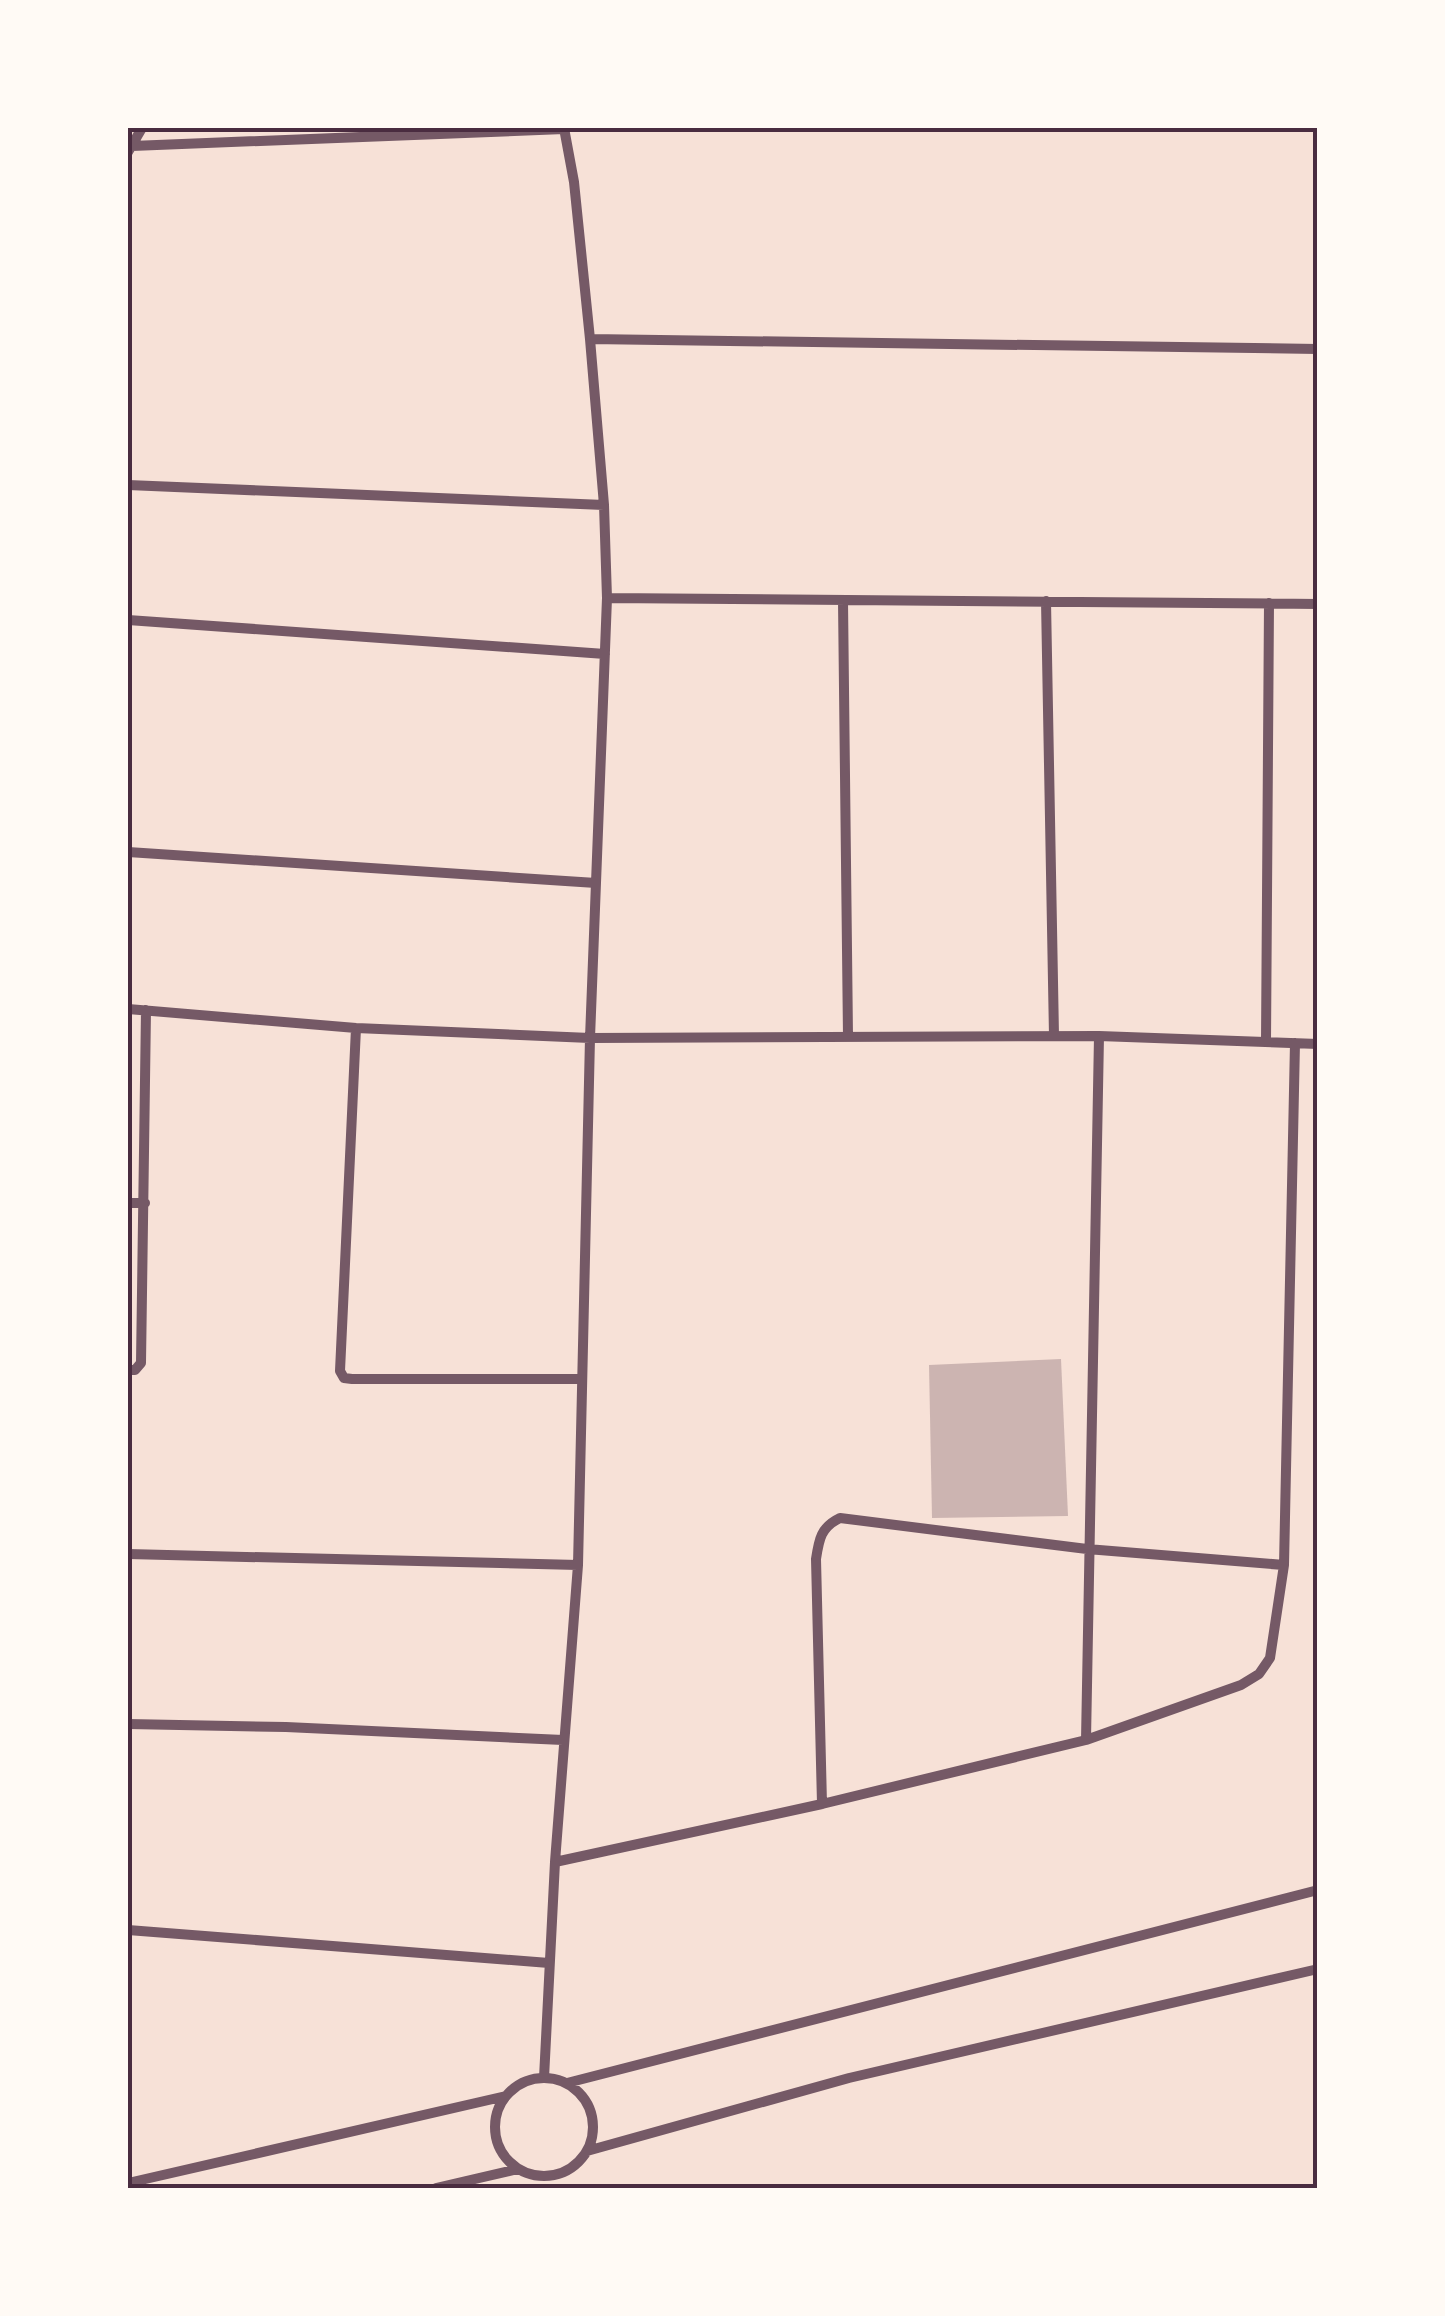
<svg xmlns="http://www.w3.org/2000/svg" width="1445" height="2316" font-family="'Golos Text',sans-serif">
<rect width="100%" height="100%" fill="#f7e1d7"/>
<path fill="#ccb4b1" d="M1061,1359L1068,1516L932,1518L929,1365Z"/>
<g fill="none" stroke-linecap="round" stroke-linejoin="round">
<path stroke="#755966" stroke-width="10" d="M132,146L564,129
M128,152L142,128
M590,339L1318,349
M128,485L604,505
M607,598L1318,604
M843,601L848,1037
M1046,601L1054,1036
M128,620L605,654
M128,852L596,883
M128,1009L356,1028L590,1038L1099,1036L1318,1044
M356,1028L340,1371L344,1378L352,1379H581
M1266,1042L1269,603
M128,1203H145
M128,1370H135L141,1363L146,1010
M128,1554L578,1565
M128,1724L286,1727L563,1740
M1086,1740L1099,1036
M822,1804L816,1559C819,1539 821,1527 840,1518L1087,1549L1284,1565
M555,1862L822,1804L1086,1740L1241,1685L1259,1674L1270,1658L1284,1565L1295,1043
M128,1930L549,1963
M544,2078L555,1862L578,1565L590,1038L607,598L604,505L590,339L574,182L564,128
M495 2127a49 49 0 1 1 98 0a49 49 0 1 1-98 0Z
M567,2083L1318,1890
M587,2151L849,2078L1318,1969
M128,2183L506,2096
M436,2188L518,2169"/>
</g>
<rect width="1445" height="2316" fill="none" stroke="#fffaf5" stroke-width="260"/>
<rect x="130" y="130" width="1185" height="2056" fill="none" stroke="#4a2c40" stroke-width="4"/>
</svg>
